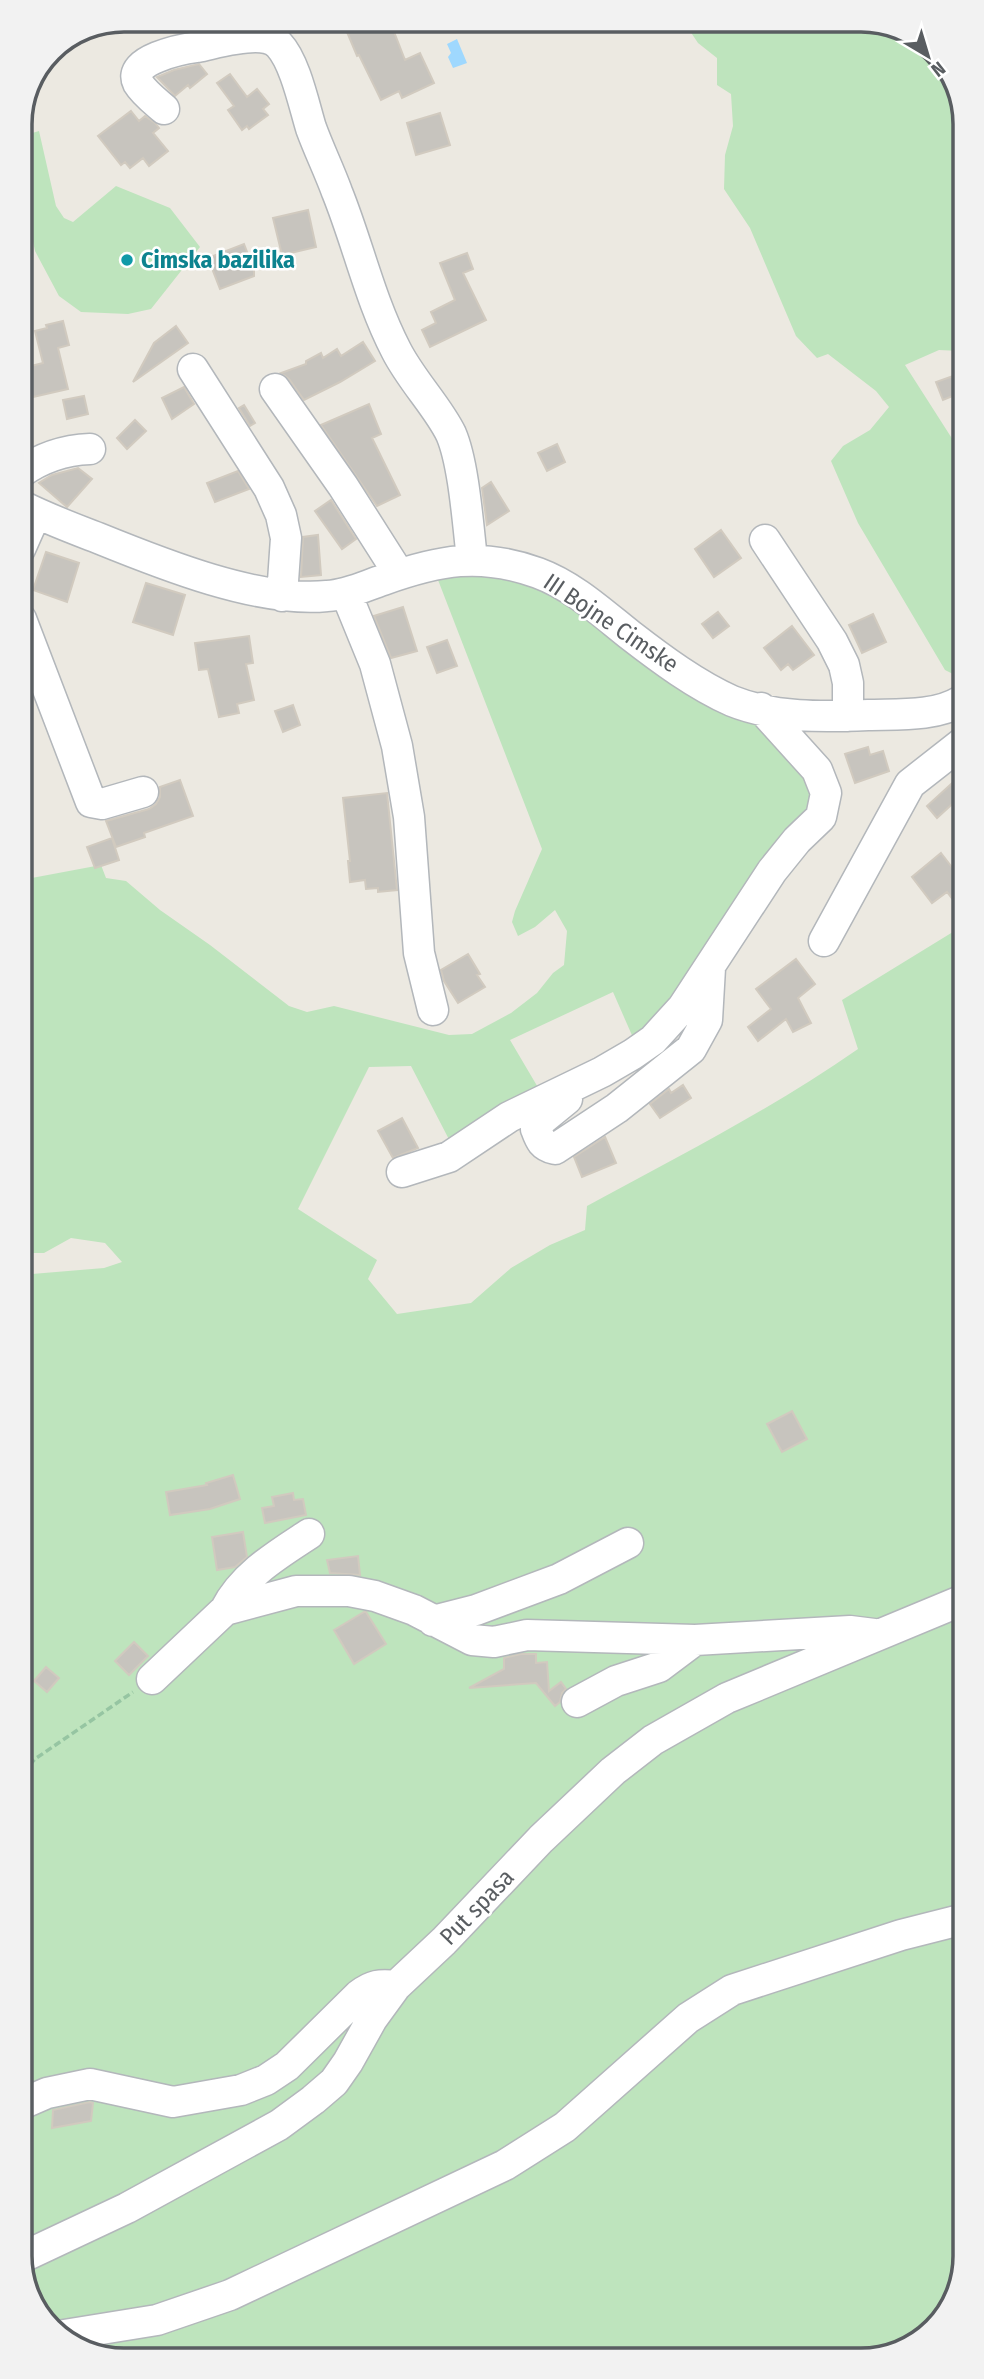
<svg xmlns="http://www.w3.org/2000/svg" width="984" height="2379" font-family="'Fira Sans Condensed',sans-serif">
<rect width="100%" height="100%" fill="#ece9e1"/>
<path fill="#bee4bd" d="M682,19L868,20L924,41L959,90L960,351L939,350L905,365L960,451L961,672L955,675L945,670L858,523L831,461L843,446L870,430L889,407L876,391L828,354L817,358L796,336L750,228L724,189L725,155L733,126L731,94L717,85V58L698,43Z
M39,131L56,206L64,218L73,222L116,186L170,208L200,247L151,309L128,314L81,312L59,296L35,251L20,178L23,151L29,134Z
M433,567L548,583L762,716L820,798L778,840L740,893L746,905L638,1049L613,992L510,1040L546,1101L455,1151L411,1066L369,1067L298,1209L377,1260L368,1279L397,1314L471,1303L511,1268L550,1245L585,1230L587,1206C679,1156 772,1109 858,1049L842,1000L961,927L965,2256L943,2319L894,2354L116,2359L60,2338L25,2289L22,1271L32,1274L104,1268L122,1262L105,1243L71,1238L44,1253H22L21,880L101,865L106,878L126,881L160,910L210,945L289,1006L307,1012L334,1006L449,1035L472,1034L511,1013L537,993L553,973L564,965L567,931L555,910L535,927L518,936L512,922L515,911L542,849Z"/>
<path fill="#9fd8fe" d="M457,39L467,63L453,68L448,57L451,53L447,44Z"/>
<path fill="#c7c4be" stroke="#d1cabf" stroke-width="2" d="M378,19H389L405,60L420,53L434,83L402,98L399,91L381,100L359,55L357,56L347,32Z
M199,64L207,74L190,88L188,85L175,96L157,77L174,70Z
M230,74L247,97L257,89L269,104L263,109L268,115L249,129L247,126L242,130L228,110L234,106L217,83Z
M131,111L139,121L145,116L155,123L159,128L153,133L168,151L149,166L143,158L130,168L125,162L121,165L98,136Z
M440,113L450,145L416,155L407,123Z
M308,210L316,247L282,255L273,218Z
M244,244L254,270V276L220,289L208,258Z
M467,253L473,269L463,273L486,320L430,347L422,330L436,323L431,312L455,300L440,263Z
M63,321L69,345L58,348L68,389L20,400V379L25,378L23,368L43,363L35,331L47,328L46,325Z
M176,326L188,343L133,382L154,343Z
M363,342L375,361L340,382L304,400L289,379L281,373L306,364V361L321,353L323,358L337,349L341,356Z
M953,376L960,393L943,400L936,382Z
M184,387L194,404L172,419L162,398Z
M84,396L88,414L67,419L63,400Z
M369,404L381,434L372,438L400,495L377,506L321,425Z
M244,405L255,423L250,426L239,408Z
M135,420L146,431L127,449L117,438Z
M557,444L565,462L547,471L538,453Z
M78,468L92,479L67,507L39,483L52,475Z
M238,471L249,489L215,502L207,483Z
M491,482L509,511L487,525L482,488Z
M331,500L356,539L342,549L315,511Z
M721,530L741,558L714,577L695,549Z
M318,535L321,575L301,577L303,537Z
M46,552L79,563L67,602L33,590Z
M146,583L185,595L173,635L133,622Z
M403,607L417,651L391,658L374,616Z
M718,612L729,626L713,638L702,624Z
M873,614L886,642L862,653L849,625Z
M792,626L814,655L793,670L788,664L781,670L764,648Z
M249,636L253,663L246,664L254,700L237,704L239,713L219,717L208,669L199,670L195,643Z
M447,640L457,666L437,673L427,647Z
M293,705L300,725L283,732L275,711Z
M868,747L870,755L883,751L889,771L855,783L845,754Z
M961,775V796L937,818L927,806Z
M180,780L193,816L144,833L145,837L116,847L106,821L149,809L156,804L160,797V787Z
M387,793L397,890L378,892V888L366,889L365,880L350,882L348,861H350L343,798Z
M112,838L119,860L95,868L87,847Z
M941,853L961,879V910L947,892L932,903L912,877Z
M468,954L480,974L477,975L485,987L458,1003L444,981L441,970Z
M796,959L815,984L798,998L811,1023L793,1032L786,1019L758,1041L748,1027L771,1009L756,989Z
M683,1085L691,1098L660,1118L650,1104L669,1089L671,1093Z
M402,1118L418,1148L393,1158L378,1131Z
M605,1137L616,1163L582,1177L574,1157Z
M792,1411L807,1439L782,1452L767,1424Z
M233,1475L240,1499L210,1509L170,1515L166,1492L207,1485L206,1483Z
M293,1493L294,1500L303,1499L306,1515L265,1523L262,1508L274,1506L272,1497Z
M243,1532L247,1557L235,1567L217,1570L212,1537Z
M358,1556L360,1575L330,1573L327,1560Z
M364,1612H366L386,1644L354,1664L334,1630Z
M134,1642L148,1656L129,1675L115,1661Z
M521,1654H536V1663L547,1662L549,1691L561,1682L566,1689L562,1693L560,1702L555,1706L536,1683L469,1688L504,1669V1658Z
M46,1667L59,1678L47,1692L34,1681Z
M90,2102L93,2103L91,2121L52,2128L53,2110Z"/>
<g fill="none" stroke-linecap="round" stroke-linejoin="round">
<g stroke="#b3b7bb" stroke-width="33">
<path id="minor" d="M164,109C156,102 144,93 138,83C126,60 182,49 197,47C218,43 263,28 279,45C295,62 304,105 311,128C319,150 329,170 337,192C358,244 370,300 396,350C411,380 438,407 451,434C464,464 468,526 472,559
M193,369L269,488L281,515L286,538L282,596
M275,389L343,486L399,574
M20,473C42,457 64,450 90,449
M20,505C45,518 72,528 98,538C162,564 259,603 327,596C347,595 365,586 383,580C439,560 480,552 538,573C573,586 601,612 630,635C661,659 696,685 732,701C774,718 823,717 868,715C897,714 935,717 961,701
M765,540L832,641L844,665L848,683V716
M20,549L36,513
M346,593L375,664L397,746L409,817L419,953L433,1010
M21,619L91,802L102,804L143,792
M824,941L910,784L961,744
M567,1099L540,1121L536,1129C540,1140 542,1146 555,1149L617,1108L691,1049L707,1020L710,968
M402,1172L449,1157L509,1117L602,1072L633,1054L653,1040L683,1007L772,871L797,840L821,817L826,793L817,770L761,708
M225,1610C243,1575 277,1555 309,1534
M433,1621L476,1610L559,1579L628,1543
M152,1679L225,1610L296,1591H349L375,1596L414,1610L472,1640L494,1642L527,1635L695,1640L850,1631L874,1634
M577,1702L616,1681L659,1667L695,1640
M24,2103L47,2093L90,2084L173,2102L241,2090L266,2080L287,2066L359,1995C372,1985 380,1984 396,1986
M25,2256L127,2208L279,2125L313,2100L334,2082L348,2062L372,2019L396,1986L444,1941L541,1839L613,1771L653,1740L727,1698L963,1600
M58,2336L157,2320L230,2295L505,2165L565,2127L688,2018L732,1990L901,1935L964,1919"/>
</g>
<path stroke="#96c5a2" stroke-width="3.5" stroke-dasharray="7 3.5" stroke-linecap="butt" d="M23,1773L35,1759L133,1692"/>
<use href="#minor" stroke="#fff" stroke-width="30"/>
</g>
<circle fill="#0f9aa8" stroke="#fff" stroke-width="2.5" cx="127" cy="260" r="7"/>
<g text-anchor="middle" stroke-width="5" stroke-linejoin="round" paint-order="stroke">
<g font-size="24" font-weight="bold" fill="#0d838f" stroke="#fff" text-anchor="start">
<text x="141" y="268">Cimska bazilika</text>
</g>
<g font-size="24" fill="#595d61" stroke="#fff">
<text transform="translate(611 623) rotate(34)" y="8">III Bojne Cimske</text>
<text transform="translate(477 1907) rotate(-46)" y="8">Put spasa</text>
</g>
</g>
<path d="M0 0H984V2379H0ZM124 32H861A92 92 0 0 1 953 124V2256A92 92 0 0 1 861 2348H124A92 92 0 0 1 32 2256V124A92 92 0 0 1 124 32Z" fill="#f2f2f2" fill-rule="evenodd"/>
<path fill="none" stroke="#595d61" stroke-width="3.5" d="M124 32H861A92 92 0 0 1 953 124V2256A92 92 0 0 1 861 2348H124A92 92 0 0 1 32 2256V124A92 92 0 0 1 124 32Z"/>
<g transform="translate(928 56) rotate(142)" stroke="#ffffff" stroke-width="5" paint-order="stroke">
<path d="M0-5L12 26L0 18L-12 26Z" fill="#595d61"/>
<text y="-10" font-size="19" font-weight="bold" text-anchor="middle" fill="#595d61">N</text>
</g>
</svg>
